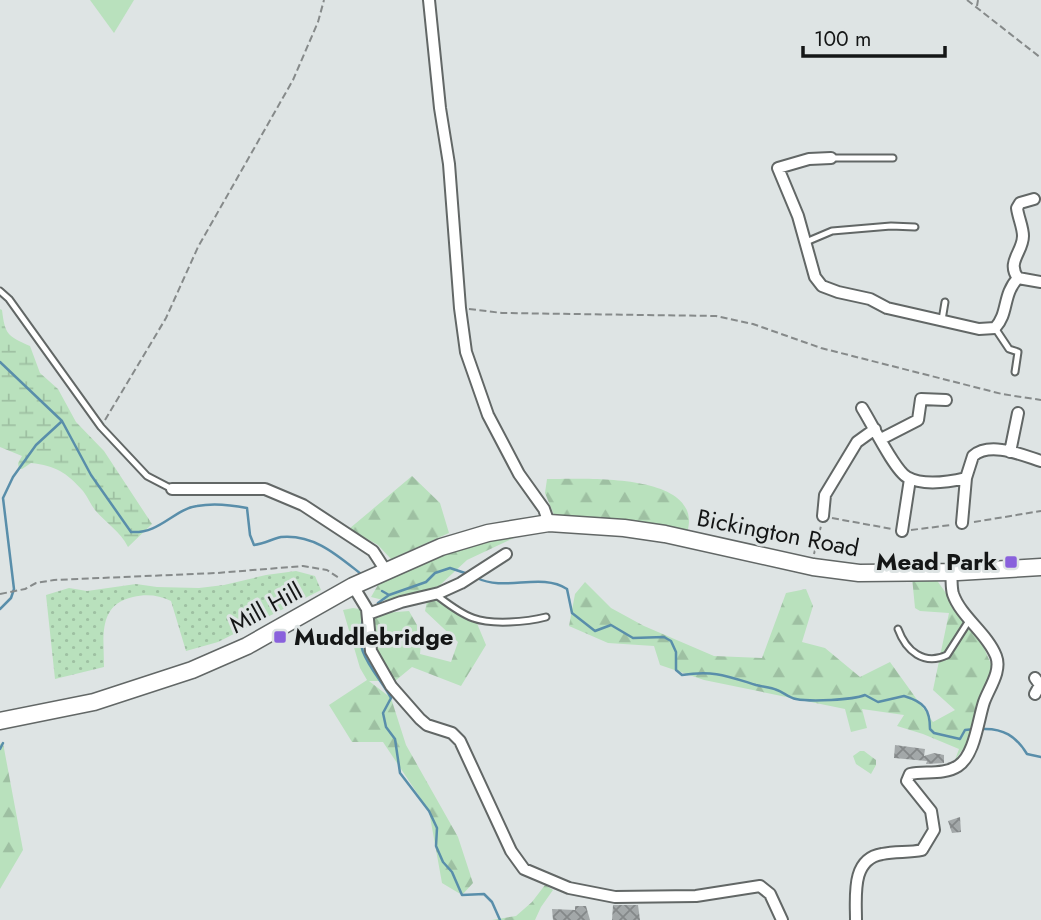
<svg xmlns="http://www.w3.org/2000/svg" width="1041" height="920" font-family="Jost,sans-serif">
<defs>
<pattern id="forest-firs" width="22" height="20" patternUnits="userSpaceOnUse" patternTransform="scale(1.75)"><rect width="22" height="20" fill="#b9e1bd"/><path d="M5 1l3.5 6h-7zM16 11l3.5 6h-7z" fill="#9ec0a2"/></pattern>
<pattern id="wetland-marsh" width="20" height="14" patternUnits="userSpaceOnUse" patternTransform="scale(1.75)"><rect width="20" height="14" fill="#b9e1bd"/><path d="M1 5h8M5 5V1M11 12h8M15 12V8" fill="none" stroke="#9ec0a2"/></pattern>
<pattern id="park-dots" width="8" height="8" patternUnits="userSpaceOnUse" patternTransform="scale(1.75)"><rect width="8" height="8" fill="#b9e1bd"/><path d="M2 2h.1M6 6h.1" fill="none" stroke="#9ec0a2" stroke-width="1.8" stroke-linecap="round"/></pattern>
<pattern id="building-cross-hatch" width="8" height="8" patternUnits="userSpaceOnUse" patternTransform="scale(1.75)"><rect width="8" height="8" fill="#a3a8a9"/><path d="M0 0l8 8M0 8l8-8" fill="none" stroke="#848889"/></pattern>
</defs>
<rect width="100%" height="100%" fill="#dee4e4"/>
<path fill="#b9e1bd" d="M90,0H134L114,33Z"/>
<path fill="url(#forest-firs)" d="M412,476L440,503L449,533L391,559L378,545L349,529Z
M547,479C581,479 706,471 687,533L554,515L545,493Z
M514,538L467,560L439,586L387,601L371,597L382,578L474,543Z
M912,577L936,579L983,646L992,666L968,742L955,760L959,749L923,734L897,726L904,715L862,709L867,728L851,732L845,709L704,680L660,665L654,646L608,643L569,626L575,594L585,582L611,608L644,626L714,656L762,658L786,593L806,589L813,606L802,642L825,648L860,677L890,662L933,722L955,710L933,690L949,613L920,611L915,608Z
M428,596L476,621L486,645L461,686L412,667L395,681H369L391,698L406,745L458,837L473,883L462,895L442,883L429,811L383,742H352L329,705L367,680L360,668L343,610L353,608L384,613L409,611L422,634L420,654L451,662L458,642L425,611Z
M3,743L23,850L0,889V744Z
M860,751H864L876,760V765L871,774L856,764L853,756Z
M545,885L553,890L541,907L535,920H492L516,916L532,902Z"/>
<path fill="url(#wetland-marsh)" d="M0,309L2,310C5,334 7,336 30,346L40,373L58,389L76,422L104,451L152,524L128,547C120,531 106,523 95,510C90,504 88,497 83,491C66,472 56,466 31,463L22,469H19L18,463L22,456L0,447Z"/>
<path fill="url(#park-dots)" d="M296,571L315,576L321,590L218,642L186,651L171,601C159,595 146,594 133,597C97,605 104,638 104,667L55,679L46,595L69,588L87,591L136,584L157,587L199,588L224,585L266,575Z"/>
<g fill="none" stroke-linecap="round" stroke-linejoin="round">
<path stroke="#598eaa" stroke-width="2.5" d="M0,362L62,421L91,475L131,532C160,534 174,509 197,506C212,503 232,505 247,508L250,535L254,545C264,544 272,539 281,537C314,534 337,555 361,574
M477,578C505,592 541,572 567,589L572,613L595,631L611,625L633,638L664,637L671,641L676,652V670L682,675C714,670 727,676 756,685C763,687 770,687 777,690C783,692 789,698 796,699C811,702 852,700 865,695L878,702L904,696C924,702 930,709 930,729L934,733L960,739L965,730L975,729
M382,591L389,595L426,582L435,573L450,568L468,574
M378,603L389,595
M0,609L11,598L14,589L3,498L13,477L36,445L61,422
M363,620C351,651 377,672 391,698L383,713L386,727L395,739L400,773L429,811L437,828L436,846L443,862L452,872L462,895L484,894L492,902L500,920
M982,729C1003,728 1016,736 1027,754L1041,757
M0,749L3,743"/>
</g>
<path fill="url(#building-cross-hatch)" d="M895,745L925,749L924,756L934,753L944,755V763L926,764L927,761L894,758Z
M960,817L961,832L952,833L948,821Z
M613,905H638L640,920H612Z
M575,906H586L590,920H553L552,909L575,910Z"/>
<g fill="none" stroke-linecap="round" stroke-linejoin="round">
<g stroke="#626766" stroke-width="9">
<path id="lane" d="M831,158H893
M806,242L832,231L891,226L915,227
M0,291L9,299L101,427L147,476L172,489
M942,320L945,302
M995,328L1009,349L1018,352L1015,372
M435,594C447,603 459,613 473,618C492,625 527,622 546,617
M898,629C906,651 924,666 947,655L970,619"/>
</g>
<g stroke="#626766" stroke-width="14">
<path id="street" d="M429,0L440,108L449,164L460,308L466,352L488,415L519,474L544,509L549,523
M831,158L809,159L778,168L798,216L815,277L822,286L838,292L870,299L887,308L979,329L995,328C1009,313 1002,295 1018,278
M1018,278C1006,262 1023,252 1023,236C1023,227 1018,217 1017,208L1020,203L1034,199
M1018,278L1041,282
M862,408C871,422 895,471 907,477C923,486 949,482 966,478L973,456C990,441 1022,455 1041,461
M881,439L918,420L921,399L946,400
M1010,452L1018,413
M172,489H265L303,505L373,551L386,571
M823,516L825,495L857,442L875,429
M962,523L966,478
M902,531L910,479
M353,586L367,609L371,651L391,686L420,719L427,725L452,733L460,741L511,851L524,869L569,888L615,897L696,896L760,886L770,894L782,920
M368,614L401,602L439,593L461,583L506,554
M1035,678L1040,685L1035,694
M856,920C856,896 851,859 882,854C896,851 909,853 922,850L934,830L931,811L907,781L910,774C925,771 944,775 958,766C975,755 978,720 984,702C989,688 1002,671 996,656C987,633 961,617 953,594C951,587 952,579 951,572"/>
</g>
<g stroke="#626766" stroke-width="19">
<path id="secondary" d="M0,721L94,702L192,670L247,646L353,586L441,547L488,533L549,523L624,528L665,534L813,567L859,573L958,572L1041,567"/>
</g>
<path stroke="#868a8a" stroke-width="2" stroke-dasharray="7 3.5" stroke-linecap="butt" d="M967,0L1041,58
M977,6L978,0
M469,309L502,313L716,316L753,324L821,348L1002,394L1041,400
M105,420L166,318L198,247L293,80L318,22L324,0
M832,518L892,529
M974,522L1041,511
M911,530L951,525
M814,554L821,526
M0,594L25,589L36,583L54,580L217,573L303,566L327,570L339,578"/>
<use href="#lane" stroke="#fff" stroke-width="5"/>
<use href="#street" stroke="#fff" stroke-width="10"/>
<use href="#secondary" stroke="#fff" stroke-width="16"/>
</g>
<g fill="#8961dc" stroke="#dee4e4" stroke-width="2.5">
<rect x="1004" y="555" width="14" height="14" rx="3.5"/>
<rect x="273" y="630" width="14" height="14" rx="3.5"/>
</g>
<g text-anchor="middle" stroke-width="6" stroke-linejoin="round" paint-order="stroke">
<g font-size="24" fill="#141616" stroke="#dee4e4">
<text transform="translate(778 533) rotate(11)" y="8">Bickington Road</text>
<text transform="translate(266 608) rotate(-29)" y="8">Mill Hill</text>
</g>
<g font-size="24" font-weight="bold" fill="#141616" stroke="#dee4e4" text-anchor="end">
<text x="997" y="570">Mead Park</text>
<text x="294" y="645" text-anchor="start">Muddlebridge</text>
</g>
</g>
<path d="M803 46v10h142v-10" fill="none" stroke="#141616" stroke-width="3.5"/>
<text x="814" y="46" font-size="21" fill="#141616" stroke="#dee4e4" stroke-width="5" paint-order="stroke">100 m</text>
</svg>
